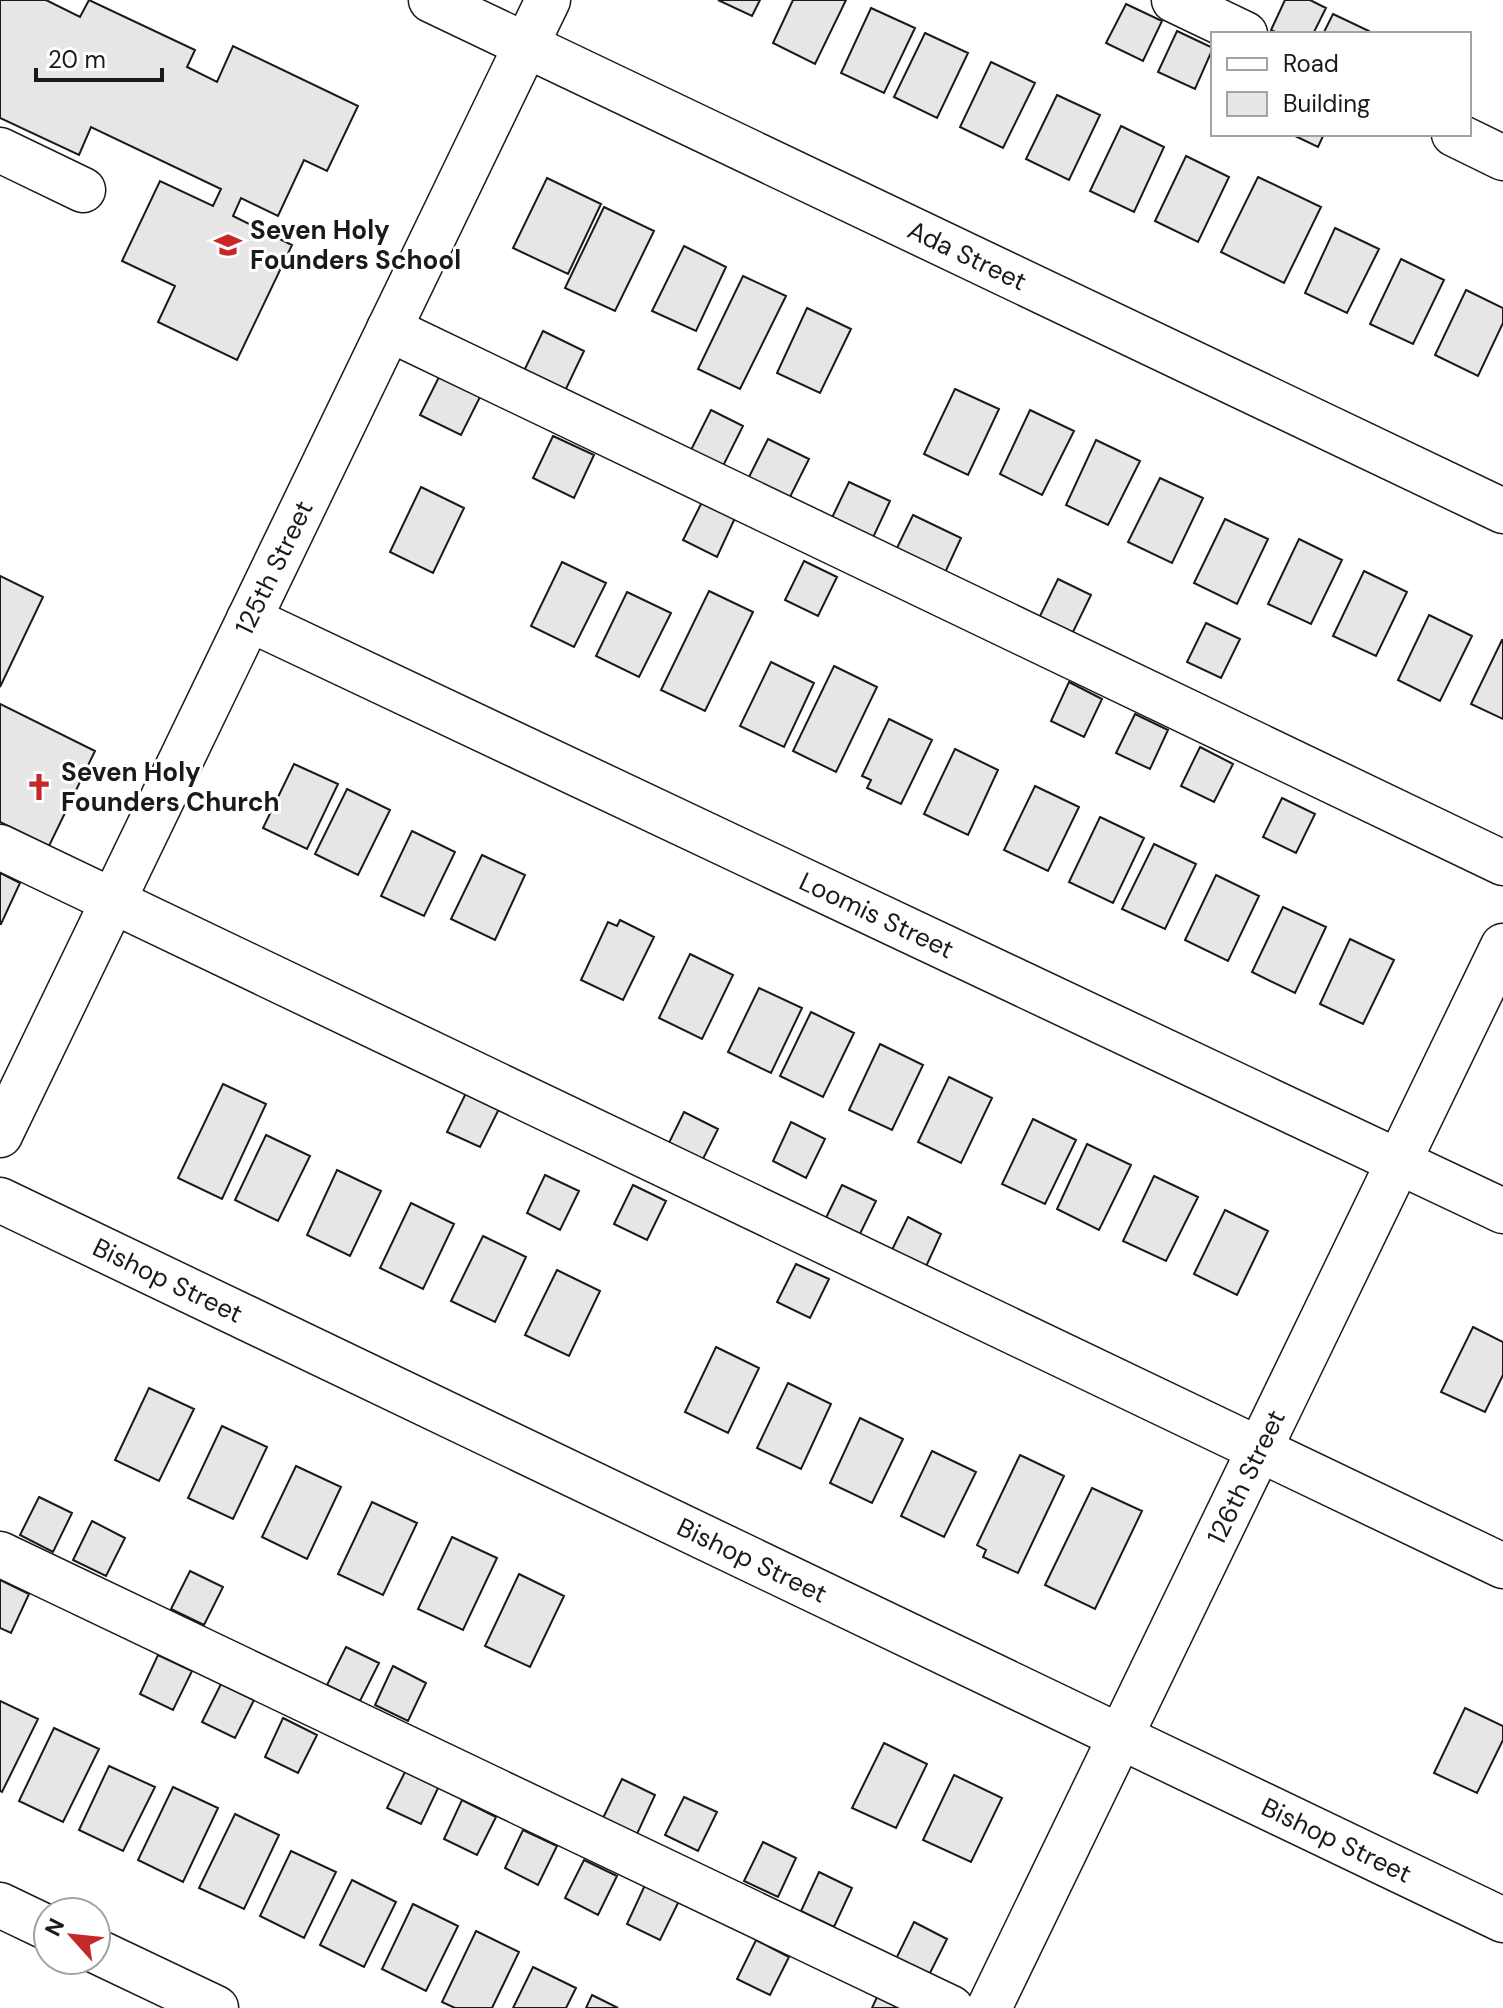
<svg xmlns="http://www.w3.org/2000/svg" width="1503" height="2008" font-family="'DM Sans',sans-serif">
<rect width="100%" height="100%" fill="#fff"/>
<path fill="#e6e6e6" stroke="#1a1a1a" stroke-width="2" d="M0,0H46L80,17L89,0L195,50L187,67L217,82L233,46L358,106L327,171L304,160L278,216L241,198L233,216L292,245L237,360L158,322L175,286L122,261L160,181L213,206L221,189L91,127L79,155L0,118Z
M718,0H760L752,16Z
M793,0H846L815,64L773,43Z
M1285,0H1310L1326,8L1313,34H1279L1271,30Z
M1126,4L1162,21L1143,61L1106,43Z
M871,8L915,28L884,93L841,73Z
M1333,14L1369,31L1368,34H1323Z
M1177,31L1213,48L1195,89L1158,72Z
M925,33L968,53L937,118L894,97Z
M991,62L1035,83L1003,148L960,127Z
M1057,95L1100,115L1069,180L1026,159Z
M1121,126L1164,147L1134,212L1090,191Z
M1291,134H1324L1318,147Z
M1186,156L1229,177L1198,242L1155,221Z
M1258,177L1321,207L1284,283L1221,252Z
M547,178L601,204L568,274L513,248Z
M604,207L654,231L615,311L565,288Z
M1335,228L1379,249L1347,313L1305,293Z
M684,246L726,267L696,331L652,311Z
M1401,259L1444,280L1413,344L1370,324Z
M743,276L786,296L740,389L698,369Z
M1466,290L1503,308V323L1478,376L1435,355Z
M807,308L851,329L820,393L777,373Z
M543,331L584,351L564,393L523,373Z
M441,373L482,393L461,435L420,415Z
M955,389L999,409L968,475L924,454Z
M711,410L743,426L722,468L690,452Z
M1030,410L1074,431L1042,495L1000,474Z
M553,436L594,455L574,498L533,478Z
M768,439L809,459L788,501L747,481Z
M1096,440L1140,461L1108,525L1066,505Z
M1160,478L1203,498L1172,563L1128,542Z
M849,482L890,501L870,544L829,524Z
M421,487L464,508L433,573L390,552Z
M702,502L735,518L717,557L683,540Z
M913,515L961,538L943,577L894,554Z
M1225,519L1268,539L1237,604L1194,583Z
M1299,539L1342,560L1311,624L1268,604Z
M804,561L837,577L818,616L785,600Z
M562,562L606,583L574,647L531,626Z
M1364,571L1407,592L1376,656L1333,636Z
M0,576L43,597L0,687Z
M1058,579L1091,595L1072,634L1039,618Z
M709,591L753,612L705,711L661,690Z
M627,592L671,613L639,677L596,656Z
M1429,615L1472,636L1440,701L1398,680Z
M1206,623L1240,639L1221,678L1187,662Z
M1502,640H1503V719L1471,704Z
M771,662L814,683L784,747L740,726Z
M834,666L877,687L836,772L793,751Z
M1069,682L1102,699L1084,737L1051,721Z
M0,704L95,751L49,846L0,822Z
M1135,714L1168,730L1150,769L1116,753Z
M889,719L932,740L901,804L867,788L871,780L862,776Z
M1200,747L1233,764L1214,802L1181,786Z
M955,749L998,770L968,835L924,814Z
M294,764L338,784L307,849L263,828Z
M1035,786L1079,807L1048,871L1004,850Z
M347,789L390,810L358,875L315,854Z
M1282,798L1315,814L1296,853L1263,837Z
M1100,817L1144,838L1113,903L1069,882Z
M412,831L455,852L424,916L381,896Z
M1154,844L1196,864L1165,929L1122,909Z
M482,855L525,875L495,940L451,919Z
M0,873L20,883L1,924H0Z
M1216,875L1259,896L1228,961L1185,940Z
M1283,907L1326,927L1295,993L1252,972Z
M620,920L654,937L623,1000L581,980L608,922L617,926Z
M1350,939L1394,960L1363,1024L1320,1004Z
M690,954L733,975L702,1039L659,1018Z
M759,988L802,1008L771,1073L728,1052Z
M811,1012L854,1033L823,1097L780,1076Z
M880,1044L923,1065L892,1130L849,1110Z
M949,1077L992,1098L961,1163L918,1142Z
M223,1084L266,1104L222,1199L178,1178Z
M466,1093L499,1109L480,1147L447,1132Z
M684,1112L718,1129L699,1167L665,1151Z
M1033,1119L1076,1140L1045,1204L1002,1184Z
M791,1122L825,1139L806,1178L773,1161Z
M266,1135L310,1156L278,1221L235,1200Z
M1087,1144L1131,1165L1099,1230L1057,1209Z
M337,1170L381,1191L350,1256L307,1235Z
M545,1175L579,1191L560,1230L527,1213Z
M1154,1176L1198,1197L1166,1261L1123,1241Z
M633,1185L666,1201L647,1240L614,1224Z
M842,1185L876,1201L857,1240L823,1224Z
M411,1203L454,1224L423,1289L380,1268Z
M1225,1210L1268,1231L1237,1295L1194,1274Z
M908,1217L941,1234L923,1273L889,1256Z
M483,1236L526,1257L495,1322L451,1301Z
M796,1264L829,1279L810,1318L777,1302Z
M557,1270L600,1291L569,1356L525,1335Z
M1473,1327L1503,1342V1375L1485,1412L1441,1392Z
M716,1347L759,1368L728,1433L685,1412Z
M788,1383L831,1404L801,1469L757,1448Z
M149,1388L194,1409L159,1481L115,1460Z
M860,1418L903,1439L872,1503L830,1483Z
M222,1426L267,1447L233,1519L188,1498Z
M932,1451L976,1472L944,1537L901,1516Z
M1020,1455L1064,1476L1018,1573L983,1557L986,1550L977,1545Z
M296,1466L341,1487L307,1559L262,1537Z
M1092,1488L1142,1511L1095,1609L1045,1585Z
M39,1497L72,1513L53,1552L20,1535Z
M372,1502L417,1523L383,1595L338,1574Z
M92,1521L125,1538L106,1576L73,1560Z
M452,1537L497,1558L463,1630L418,1609Z
M190,1571L223,1587L204,1625L171,1609Z
M519,1574L564,1596L530,1667L485,1646Z
M0,1580L29,1594L11,1633L0,1628Z
M346,1647L379,1663L360,1701L327,1685Z
M158,1655L192,1671L173,1710L140,1694Z
M393,1666L426,1683L408,1721L375,1705Z
M221,1684L254,1700L235,1738L202,1722Z
M0,1701L38,1719L2,1792L0,1791Z
M1465,1708L1503,1726V1740L1477,1793L1434,1773Z
M283,1718L317,1735L298,1773L265,1757Z
M54,1728L99,1749L63,1822L19,1801Z
M884,1743L927,1764L896,1828L852,1808Z
M109,1766L155,1787L123,1851L79,1830Z
M406,1770L439,1786L421,1824L387,1808Z
M954,1775L1002,1798L971,1862L923,1840Z
M622,1779L655,1795L637,1834L603,1818Z
M173,1787L218,1808L183,1882L138,1860Z
M684,1797L717,1812L698,1851L665,1835Z
M462,1800L496,1817L477,1855L444,1839Z
M235,1814L279,1835L244,1909L199,1888Z
M523,1830L557,1846L538,1885L505,1868Z
M763,1842L796,1858L778,1897L744,1881Z
M291,1851L336,1872L304,1938L260,1916Z
M584,1860L617,1876L598,1915L565,1898Z
M819,1872L852,1888L834,1927L801,1911Z
M352,1880L396,1902L364,1967L320,1945Z
M645,1885L679,1901L660,1940L627,1924Z
M413,1904L458,1926L426,1991L382,1969Z
M914,1922L947,1939L928,1977L895,1961Z
M476,1931L519,1952L492,2008H455L442,2002Z
M756,1940L789,1957L770,1995L737,1979Z
M533,1967L576,1988L566,2008H513Z
M592,1995L618,2008H586Z
M877,1997L899,2008H872Z"/>
<g fill="none" stroke-linecap="round" stroke-linejoin="round">
<g stroke="#1a1a1a" stroke-width="47">
<g id="minor">
<path id="s1" d="M431,0L1503,511"/>
<path d="M1174,0L1245,34"/>
<path d="M1454,134L1503,158"/>
<path d="M0,150L83,190"/>
<path d="M389,329L1503,863"/>
<path id="s2" d="M249,619L1503,1211"/>
<path d="M0,847L1503,1566"/>
<path id="s3" d="M0,1135L548,0"/>
<path id="s4" d="M0,1200L1503,1920"/>
<path d="M0,1554L951,2008"/>
<path d="M0,1905L48,1928"/>
<path d="M96,1951L216,2008"/>
<path id="s5" d="M989,2008L1503,946"/>
</g>
</g>
<use href="#minor" stroke="#fff" stroke-width="44"/>
</g>
<defs>
<g id="school-bare" transform="scale(2.16)"><path d="M0-5L7-2L0 1L-7-2ZM-4 1L0 2.5L4 1V4Q0 6-4 4Z" fill="#c62828" stroke="#fff" stroke-width="2.5" paint-order="stroke"/></g>
<g id="church-bare" transform="scale(2.16)"><path d="M-1.2-6h2.4v3.5h3.3v2.4h-3.3V6h-2.4V-.1h-3.3v-2.4h3.3Z" fill="#c62828" stroke="#fff" stroke-width="2.5" paint-order="stroke"/></g>
</defs>
<g fill-rule="evenodd">
<use href="#school-bare" x="228" y="245"/>
<use href="#church-bare" x="39" y="787"/>
</g>
<g text-anchor="middle" stroke-width="6" stroke-linejoin="round" paint-order="stroke">
<g font-size="26" font-weight="bold" fill="#1a1a1a" stroke="#fff" text-anchor="start">
<text x="250" y="239">Seven Holy<tspan x="250" dy="30">Founders School</tspan></text>
<text x="61" y="781">Seven Holy<tspan x="61" dy="30">Founders Church</tspan></text>
</g>
<g font-size="26" fill="#1a1a1a" stroke="#fff">
<text dy="9" stroke="none"><textPath href="#s1" startOffset="594">Ada Street</textPath></text>
<text dy="9" stroke="none"><textPath href="#s3" startOffset="630">125th Street</textPath></text>
<text dy="9" stroke="none"><textPath href="#s2" startOffset="694">Loomis Street</textPath></text>
<text dy="9" stroke="none"><textPath href="#s4" startOffset="186">Bishop Street</textPath></text>
<text dy="9" stroke="none"><textPath href="#s5" startOffset="590">126th Street</textPath></text>
<text dy="9" stroke="none"><textPath href="#s4" startOffset="834">Bishop Street</textPath></text>
<text dy="9" stroke="none"><textPath href="#s4" startOffset="1482">Bishop Street</textPath></text>
</g>
</g>
<rect x="1211" y="32" width="260" height="104" fill="#ffffff" stroke="#a3a3a3" stroke-width="2"/>
<rect x="1227" y="58" width="40" height="12" fill="#ffffff" stroke="#a3a3a3" stroke-width="2"/>
<text x="1283" y="72" font-size="24" fill="#1a1a1a">Road</text>
<rect x="1227" y="92" width="40" height="24" fill="#e6e6e6" stroke="#a3a3a3" stroke-width="2"/>
<text x="1283" y="112" font-size="24" fill="#1a1a1a">Building</text>
<g transform="translate(72 1936) rotate(297)"><circle r="38" fill="#ffffff" stroke="#a3a3a3" stroke-width="2"/>
<path d="M0-6L14 30L0 20L-14 30Z" fill="#c62828"/>
<text y="-12" font-size="22" font-weight="bold" text-anchor="middle" fill="#1a1a1a">N</text>
</g>
<path d="M36 68v12h126v-12" fill="none" stroke="#1a1a1a" stroke-width="4"/>
<text x="48" y="68" font-size="24" fill="#1a1a1a" stroke="#ffffff" stroke-width="6" paint-order="stroke">20 m</text>
</svg>
